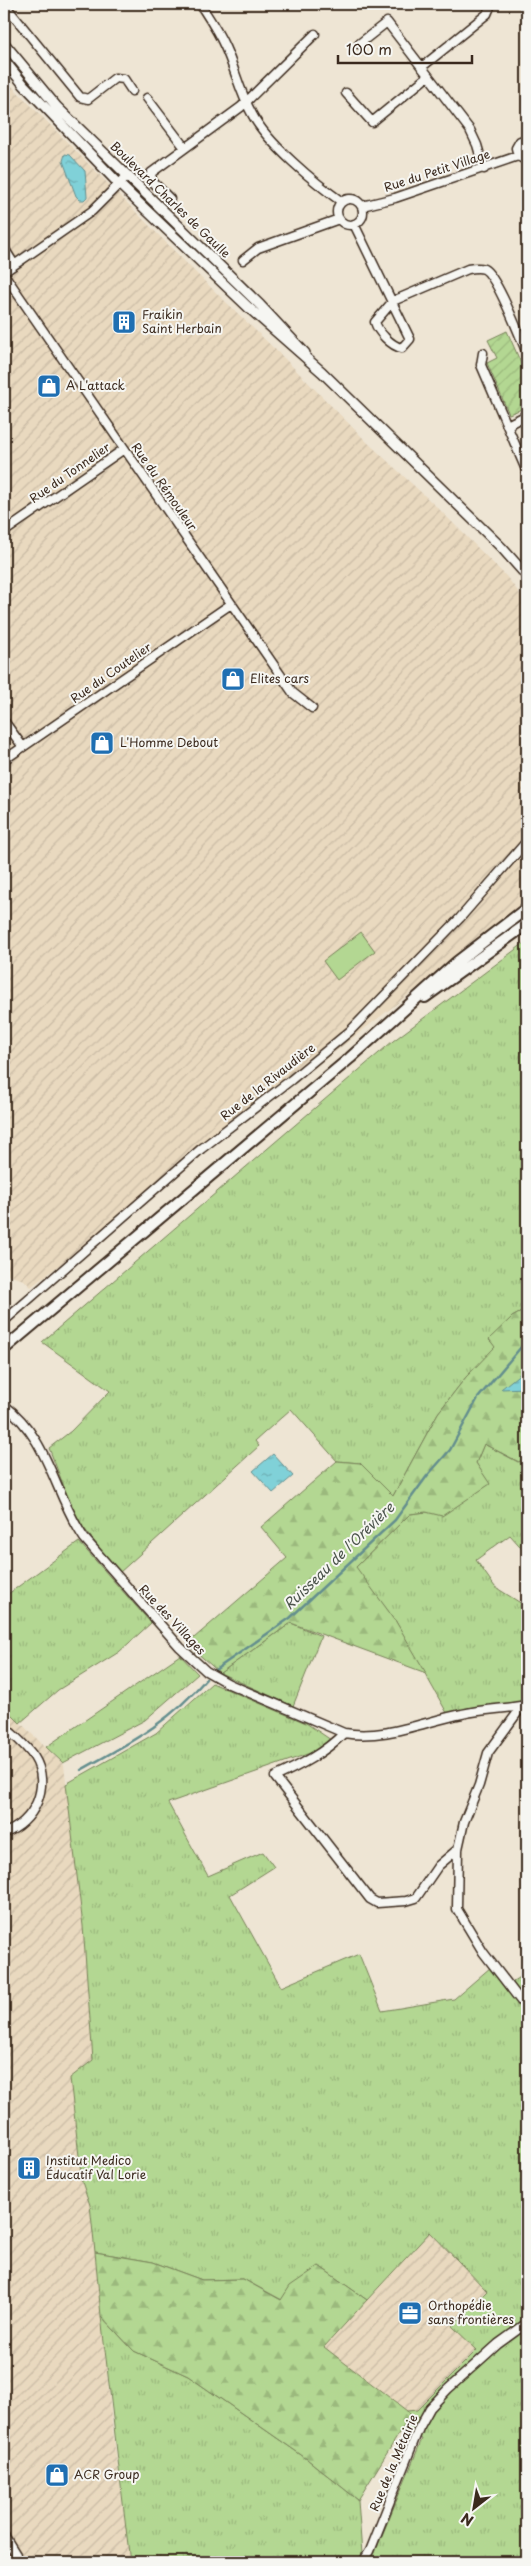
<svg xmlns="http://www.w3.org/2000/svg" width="531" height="2566" font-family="'Playpen Sans',sans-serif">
<defs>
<pattern id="industrial-furrows" width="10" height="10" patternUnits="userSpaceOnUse" patternTransform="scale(1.25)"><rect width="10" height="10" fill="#e9d9bf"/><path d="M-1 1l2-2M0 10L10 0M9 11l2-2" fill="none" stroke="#c9baa4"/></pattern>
<pattern id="grass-tufts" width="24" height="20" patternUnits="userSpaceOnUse" patternTransform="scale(1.25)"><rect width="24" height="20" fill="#b3d792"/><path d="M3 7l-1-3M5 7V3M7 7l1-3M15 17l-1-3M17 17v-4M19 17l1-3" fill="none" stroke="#9bb97d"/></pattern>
<pattern id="forest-firs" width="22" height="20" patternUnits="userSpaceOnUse" patternTransform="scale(1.25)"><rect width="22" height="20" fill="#b3d792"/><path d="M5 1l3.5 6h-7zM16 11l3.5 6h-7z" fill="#9bb97d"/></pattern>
<pattern id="garden-furrows" width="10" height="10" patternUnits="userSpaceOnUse" patternTransform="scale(1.25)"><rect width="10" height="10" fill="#b3d792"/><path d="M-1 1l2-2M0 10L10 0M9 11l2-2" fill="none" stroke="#9bb97d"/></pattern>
<pattern id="water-ripples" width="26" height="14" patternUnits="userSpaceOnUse" patternTransform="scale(1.25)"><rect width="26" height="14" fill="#80d1d8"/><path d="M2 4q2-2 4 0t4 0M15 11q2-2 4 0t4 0" fill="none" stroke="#6aaaaf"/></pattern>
</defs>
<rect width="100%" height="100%" fill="#eee5d4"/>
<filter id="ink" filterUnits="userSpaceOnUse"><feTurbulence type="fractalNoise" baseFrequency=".02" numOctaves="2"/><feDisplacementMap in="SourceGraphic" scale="10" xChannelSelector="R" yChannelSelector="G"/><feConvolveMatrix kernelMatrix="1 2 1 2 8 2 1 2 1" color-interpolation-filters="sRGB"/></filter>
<g filter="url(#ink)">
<path fill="url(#industrial-furrows)" d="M4,78L198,275L285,359L367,442L439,509L506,576L527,603V903L31,1287L24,1280L4,1274Z
M4,1707L64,1765L83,1926L93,2060L70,2078L82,2182L90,2205L112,2424L130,2562H4Z
M430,2232L487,2291L477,2350L417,2410L407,2411L324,2347Z"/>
<path fill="url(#grass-tufts)" stroke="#778058" d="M527,941V1309L512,1317L489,1340L496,1347L466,1377L438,1413L393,1496L360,1463L337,1461L291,1409L255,1441L259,1446L119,1573L76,1518L49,1448L71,1431L110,1391L42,1342L393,1041Z
M484,1444L518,1462L527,1456V1554L510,1535L476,1560L495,1587L527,1607V1701L447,1713L395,1620L355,1568L410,1514L426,1512L442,1515L489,1484L476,1463Z
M79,1542L151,1623L119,1652L58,1690L20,1723L4,1707V1597Z
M291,1623L321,1636L293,1706L220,1673Z
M180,1655L198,1674L145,1720L63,1763L46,1747Z
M212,1683L306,1723L331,1740L316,1751L168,1803L208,1876L263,1852L274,1867L230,1895L281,1987L359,1954L382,2011L454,1999L491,1967L506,1986L527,1973V2335L520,2342L527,2349V2562H371L422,2439L400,2430L410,2416L407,2411L417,2410L477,2350L452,2326L487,2291L430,2232L367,2300L319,2266L282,2300L243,2279L202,2280L153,2262L95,2252L90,2205L82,2182L70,2078L93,2060L83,1926L66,1784L156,1733Z
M101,2316L134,2351L188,2376L307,2459L358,2500L362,2554L356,2562H130Z"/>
<path fill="url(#forest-firs)" stroke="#778058" d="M527,1309V1456L519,1462L484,1444L476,1463L490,1484L442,1516L426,1512L410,1514L356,1567L395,1620L426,1673L291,1623L220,1673L187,1644L287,1558L261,1527L337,1461L360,1463L393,1496L438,1413L466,1377L495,1347L489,1339L512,1317Z
M95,2252L153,2262L202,2280L243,2279L281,2300L290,2286L319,2266L367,2300L324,2347L407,2411L410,2416L358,2500L307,2459L188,2376L134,2351L101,2316Z"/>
<path fill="url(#garden-furrows)" stroke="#778058" d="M507,331L527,377V407L509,414L487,363L497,358L488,340Z"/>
<path fill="#b3d792" stroke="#778058" d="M361,932L375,951L337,980L323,961Z"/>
<path fill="url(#water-ripples)" stroke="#648e8e" d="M65,154L70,155L85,171L87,197L84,200H80L76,196L63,161Z
M527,1368V1388L501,1389Z
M273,1454L293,1476L273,1493L253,1471Z"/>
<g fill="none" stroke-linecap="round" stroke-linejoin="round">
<path stroke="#648e8e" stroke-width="2.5" d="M215,1670L290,1618L395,1520L427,1476L450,1450L478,1398L527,1340
M81,1770C131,1742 169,1723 206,1679"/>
<g stroke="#3b2a1e" stroke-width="11">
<path id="minor" d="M4,4L80,97L88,99L115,78L124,79L132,91
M200,4C209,18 218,31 225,47C235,69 240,93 252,114C267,143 315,183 342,202
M451,43L487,14L490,7L489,4
M359,44L387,22L470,130L477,145L484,169
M423,66L448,46
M346,93L372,122L427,77
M147,98L185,148
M527,139L520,141L516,148L518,156L527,161
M170,199L152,181L151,173L241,107L315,34
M337 212a13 13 0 1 1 26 0a13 13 0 1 1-26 0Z
M362,206L395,198L518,156
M354,224L410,339L402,348C391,346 378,332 375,322L393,301L468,269C473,268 479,267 484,269C497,276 520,337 527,353
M4,248L14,264
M243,260L258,248L339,219
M4,272L92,211L127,176
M4,274L293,693L312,708
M483,353L481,365L527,472
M509,427L511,423L527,415
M4,532L124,449
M4,721L23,747
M4,760L231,604
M4,1321L201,1149L291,1080L350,1031L460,918L527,841
M4,1405C49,1438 54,1494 84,1538L180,1647L206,1671L229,1684L344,1733C384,1740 423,1722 462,1714C483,1709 506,1709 527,1705
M523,1705L488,1753L479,1785L464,1822L458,1849L457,1909L483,1952L527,2009
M4,1726C14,1736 26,1745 34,1757C52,1785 34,1824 4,1833
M344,1733C324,1753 301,1765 275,1777L370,1899L377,1903L406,1901L416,1898L438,1866L458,1849
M363,2562L370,2551L419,2428L430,2408L448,2389L498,2344L527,2323"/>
</g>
<g stroke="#3b2a1e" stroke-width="12">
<path id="tertiary" d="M4,43L57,107L260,305L305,353
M4,60L24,85L119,184L248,307L322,372L502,548L527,576
M4,2536L20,2562"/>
</g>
<g stroke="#3b2a1e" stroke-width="14">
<path id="secondary" d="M425,997L527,924
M4,1349L350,1058L457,962L527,908"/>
</g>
<use href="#minor" stroke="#f6f6f2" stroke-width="8"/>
<use href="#tertiary" stroke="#f6f6f2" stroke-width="9"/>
<use href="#secondary" stroke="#f6f6f2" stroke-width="10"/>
</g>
</g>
<defs>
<g id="building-square" transform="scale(1.25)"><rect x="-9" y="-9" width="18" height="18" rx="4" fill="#1f6fb2" stroke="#f6f6f2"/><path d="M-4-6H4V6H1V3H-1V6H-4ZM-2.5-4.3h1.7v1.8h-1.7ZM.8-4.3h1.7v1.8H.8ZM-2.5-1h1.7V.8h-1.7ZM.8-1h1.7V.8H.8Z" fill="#fff"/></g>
<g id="shop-square" transform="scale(1.25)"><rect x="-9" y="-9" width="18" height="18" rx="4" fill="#1f6fb2" stroke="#f6f6f2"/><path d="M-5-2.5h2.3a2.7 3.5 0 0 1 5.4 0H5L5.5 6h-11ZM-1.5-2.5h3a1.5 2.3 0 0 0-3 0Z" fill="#fff"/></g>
<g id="office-square" transform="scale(1.25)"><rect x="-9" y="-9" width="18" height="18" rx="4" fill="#1f6fb2" stroke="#f6f6f2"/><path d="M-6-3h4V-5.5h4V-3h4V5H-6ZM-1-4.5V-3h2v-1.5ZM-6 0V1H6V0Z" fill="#fff"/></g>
</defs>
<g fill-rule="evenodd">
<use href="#building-square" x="124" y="322"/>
<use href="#shop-square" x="49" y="386"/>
<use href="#shop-square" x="233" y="679"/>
<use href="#shop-square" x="102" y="743"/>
<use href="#building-square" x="29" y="2168"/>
<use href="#office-square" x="410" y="2313"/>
<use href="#shop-square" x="57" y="2475"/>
</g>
<g text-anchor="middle" stroke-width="4" stroke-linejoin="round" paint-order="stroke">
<g font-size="12" fill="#3b2a1e" stroke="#f6f6f2">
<text transform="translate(437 171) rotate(-18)" y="4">Rue du Petit Village</text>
<text transform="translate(170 200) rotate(44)" y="4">Boulevard Charles de Gaulle</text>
<text transform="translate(70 473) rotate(-35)" y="4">Rue du Tonnelier</text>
<text transform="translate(164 487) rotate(55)" y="4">Rue du Rémouleur</text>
<text transform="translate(111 673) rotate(-35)" y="4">Rue du Coutelier</text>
<text transform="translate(268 1082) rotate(-38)" y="4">Rue de la Rivaudière</text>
<text transform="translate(172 1620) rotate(47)" y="4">Rue des Villages</text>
<text transform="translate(394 2463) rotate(-67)" y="4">Rue de la Métairie</text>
</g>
<g font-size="12" fill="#3b2a1e" stroke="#f6f6f2" text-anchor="start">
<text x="142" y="319">Fraikin<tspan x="142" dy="14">Saint Herbain</tspan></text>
<text x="66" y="390">A L'attack</text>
<text x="250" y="683">Elites cars</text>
<text x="120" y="747">L'Homme Debout</text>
<text x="46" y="2165">Institut Medico<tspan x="46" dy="14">Éducatif Val Lorie</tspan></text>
<text x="428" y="2310">Orthopédie<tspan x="428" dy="14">sans frontières</tspan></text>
<text x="74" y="2479">ACR Group</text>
</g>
<g font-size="14" font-style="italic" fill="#4c544c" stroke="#f6f6f2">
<text transform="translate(339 1556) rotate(-44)" y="5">Ruisseau de l'Orévière</text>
</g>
</g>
<rect width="531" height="2566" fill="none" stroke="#f6f6f2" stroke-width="20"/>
<rect x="10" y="10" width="511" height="2546" fill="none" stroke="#3b2a1e" stroke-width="2" filter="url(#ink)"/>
<g transform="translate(474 2508) rotate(211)" stroke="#f6f6f2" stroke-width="4" paint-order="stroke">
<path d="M0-4L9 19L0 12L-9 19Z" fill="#3b2a1e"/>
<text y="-8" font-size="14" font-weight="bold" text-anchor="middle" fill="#3b2a1e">N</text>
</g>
<path d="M338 55v8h134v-8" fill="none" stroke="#3b2a1e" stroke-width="2.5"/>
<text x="346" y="55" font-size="15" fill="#3b2a1e" stroke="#f6f6f2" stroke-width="4" paint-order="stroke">100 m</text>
</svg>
